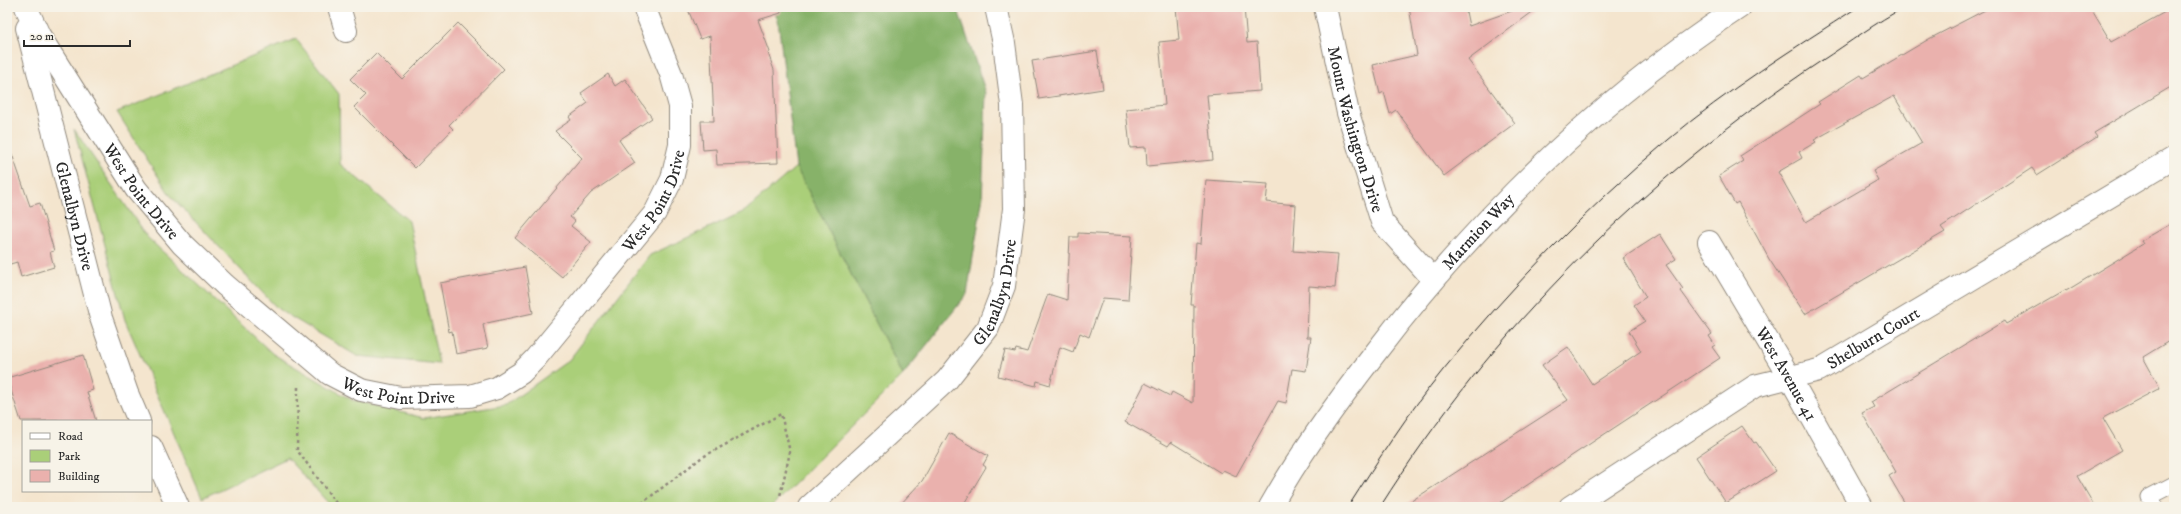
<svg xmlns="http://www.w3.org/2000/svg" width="2181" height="514" font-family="'IM FELL DW Pica',serif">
<rect width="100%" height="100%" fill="#f7f3e8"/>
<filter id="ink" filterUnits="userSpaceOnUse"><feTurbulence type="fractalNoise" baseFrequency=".025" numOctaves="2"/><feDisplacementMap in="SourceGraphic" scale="8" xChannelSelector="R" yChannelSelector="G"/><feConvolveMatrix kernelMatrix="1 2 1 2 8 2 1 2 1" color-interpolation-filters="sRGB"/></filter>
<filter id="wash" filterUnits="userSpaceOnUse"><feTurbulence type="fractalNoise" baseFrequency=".012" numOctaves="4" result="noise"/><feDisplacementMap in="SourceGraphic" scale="16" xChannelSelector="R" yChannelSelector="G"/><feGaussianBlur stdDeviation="0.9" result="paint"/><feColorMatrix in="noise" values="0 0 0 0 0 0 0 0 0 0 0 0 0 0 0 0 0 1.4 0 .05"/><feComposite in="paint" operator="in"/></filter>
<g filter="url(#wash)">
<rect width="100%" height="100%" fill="#f4e5ce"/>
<path fill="#aacf79" stroke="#6a7d52" d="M296,39L339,94L340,164L409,221L439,364L357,356L278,309L170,195L117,112Z
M74,129L147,237L273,354L352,400L424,418L506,405L569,360L650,255L745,211L796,167L903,375L771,507H332L287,458L202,498L125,320Z"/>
<path fill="#87b269" stroke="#596e4a" d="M772,7H957L986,93L982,202L967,294L903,375L796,167L778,20Z"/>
<g id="blocks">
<path fill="#eab1ad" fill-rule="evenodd" d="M687,7H780L781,13L758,20L770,52L768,53L774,70L778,163L717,165L716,149L703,150L701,121H714L710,36L700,39Z
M1176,7H1244L1247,43L1257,42L1260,91L1207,95L1213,160L1147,166L1146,147L1130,148L1126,109L1165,105L1159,42L1179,40Z
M1409,7H1465L1469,26L1523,7H1534L1535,10L1468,60L1515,123L1444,176L1396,110L1390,114L1384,92L1380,94L1373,65L1417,55Z
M1991,7H2090L2111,42L2174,7V85L2094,133L2097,137L2037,175L2032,168L1941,227L1945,232L1805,314L1769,259L1738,202L1735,204L1719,176L1743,161L1740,156L1820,104L1818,102L1861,75L1863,78L1929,39ZM1894,96L1922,143L1873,171L1878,180L1806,222L1778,172L1802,158L1799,152L1816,142L1814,140Z
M458,23L504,69L449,125L453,129L415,168L354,107L366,95L350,79L376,53L402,79Z
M1097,51L1103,89L1039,99L1032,61Z
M608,74L615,86L625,79L652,118L619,140L635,163L591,193L570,217L575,221L571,226L591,242L562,277L515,238L582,158L555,131L571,120L569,117L588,103L581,93Z
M12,154L30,206L40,203L54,251L50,252L54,267L21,277L17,262L7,265V155Z
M1206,180L1268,184L1266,202L1296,205L1293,251L1338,254L1335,288L1309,286L1307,337H1311L1306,371L1292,369L1286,403L1278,401L1236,476L1223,470L1221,473L1171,442L1168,446L1125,422L1145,383L1170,396L1172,392L1193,403L1194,305H1191L1196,243L1201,244Z
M2174,222V338L2143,357L2160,388L2103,418L2122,450L2077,476L2095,507H1907L1889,476L1896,472L1862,413L1874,407L1871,402L2004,321L2006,324L2065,290L2066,291L2143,244L2141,241Z
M1078,233L1132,236L1128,300L1103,298L1089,337L1080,333L1073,352L1060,347L1050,385L1037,381L1036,386L998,376L1005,350L1015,352L1016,349L1027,352L1048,294L1067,300L1070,237H1078Z
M1660,234L1676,259L1666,265L1683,289L1681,291L1712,334L1709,336L1715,345L1712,347L1720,358L1494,507H1402L1568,400L1542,365L1568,347L1592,384L1641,351L1629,331L1645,321L1634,305L1646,297L1623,258Z
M525,267L533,313L487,323L483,325L488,348L456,354L452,331L449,332L440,283Z
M83,355L93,390L87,392L96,421H21L7,378Z
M1742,426L1754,443L1756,442L1776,471L1726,503L1696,457Z
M949,433L988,456L983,465L986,467L962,507H898L922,481Z"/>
</g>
</g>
<g filter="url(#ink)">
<use href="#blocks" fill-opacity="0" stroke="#90887c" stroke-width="1"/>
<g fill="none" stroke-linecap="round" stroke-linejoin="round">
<g stroke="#90887c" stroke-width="17">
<path id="service" d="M2155,507L2149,497L2174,484"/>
</g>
<g stroke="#90887c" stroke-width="24">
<g id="minor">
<path id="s1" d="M26,7L39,35L136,189L182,244L225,285L330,374L361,390L401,398L470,396L497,388L521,373L535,359L655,213L672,179L680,145V106L671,74L644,7"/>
<path d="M339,7L346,31"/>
<path id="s2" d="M1325,7L1348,113L1382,222L1433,279"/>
<path id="s3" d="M27,28L101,318L127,393L139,421"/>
<path id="s4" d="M1709,242L1790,378L1862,507"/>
<path d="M151,447L178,507"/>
<path id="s5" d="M809,507L947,380L988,328L1004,286L1014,209L1012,105L1004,43L996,7"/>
<path id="s6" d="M1570,507L1755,386L1819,370L2174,158"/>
</g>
</g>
<g stroke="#90887c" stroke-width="24">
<g id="tertiary">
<path id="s7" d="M1270,507C1301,452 1337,402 1376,352C1479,217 1597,100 1740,7"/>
</g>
</g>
<path stroke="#90887c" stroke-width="2.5" stroke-dasharray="3 3" stroke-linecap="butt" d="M298,387L297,450L339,507
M637,507L701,458L781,414L790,452L780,496"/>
<use href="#service" stroke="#fff" stroke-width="15"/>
<use href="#minor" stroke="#fff" stroke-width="22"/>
<use href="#tertiary" stroke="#fff" stroke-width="22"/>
<path stroke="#2b2b2b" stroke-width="1" d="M1348,507C1378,460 1408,413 1443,370C1511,287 1586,209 1668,140C1727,90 1793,49 1858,7
M1380,507C1492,329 1646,177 1821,61C1849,43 1876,22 1905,7"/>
</g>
</g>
<g text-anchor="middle" stroke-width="3" stroke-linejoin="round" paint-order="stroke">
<g font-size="17" fill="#2b2b2b" stroke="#f7f3e8">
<text dy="6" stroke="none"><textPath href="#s2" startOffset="126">Mount Washington Drive</textPath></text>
<text dy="6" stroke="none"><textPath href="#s1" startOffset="218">West Point Drive</textPath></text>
<text dy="6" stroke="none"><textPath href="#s1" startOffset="902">West Point Drive</textPath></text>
<text dy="6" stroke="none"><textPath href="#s3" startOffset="194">Glenalbyn Drive</textPath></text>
<text dy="6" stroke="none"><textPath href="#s7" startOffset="346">Marmion Way</textPath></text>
<text dy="6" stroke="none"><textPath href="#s5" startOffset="290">Glenalbyn Drive</textPath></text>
<text dy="6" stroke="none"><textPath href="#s6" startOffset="350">Shelburn Court</textPath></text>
<text dy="6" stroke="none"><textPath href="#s4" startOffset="153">West Avenue 41</textPath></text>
<text dy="6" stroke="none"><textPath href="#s1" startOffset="554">West Point Drive</textPath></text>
</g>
</g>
<rect width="2181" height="514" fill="none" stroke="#f7f3e8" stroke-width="24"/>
<rect x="22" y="420" width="130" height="72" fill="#f7f3e8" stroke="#a5a39c"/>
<rect x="30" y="433" width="20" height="6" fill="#ffffff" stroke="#a5a39c"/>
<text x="58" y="440" font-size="12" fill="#2b2b2b">Road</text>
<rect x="30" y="450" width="20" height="12" fill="#aacf79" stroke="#a5a39c"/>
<text x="58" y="460" font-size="12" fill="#2b2b2b">Park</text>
<rect x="30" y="470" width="20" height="12" fill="#eab1ad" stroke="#a5a39c"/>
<text x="58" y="480" font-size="12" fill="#2b2b2b">Building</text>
<path d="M24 40v6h106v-6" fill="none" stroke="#2b2b2b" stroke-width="2"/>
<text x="30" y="40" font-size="12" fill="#2b2b2b" stroke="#f7f3e8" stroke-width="3" paint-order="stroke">20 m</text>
</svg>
